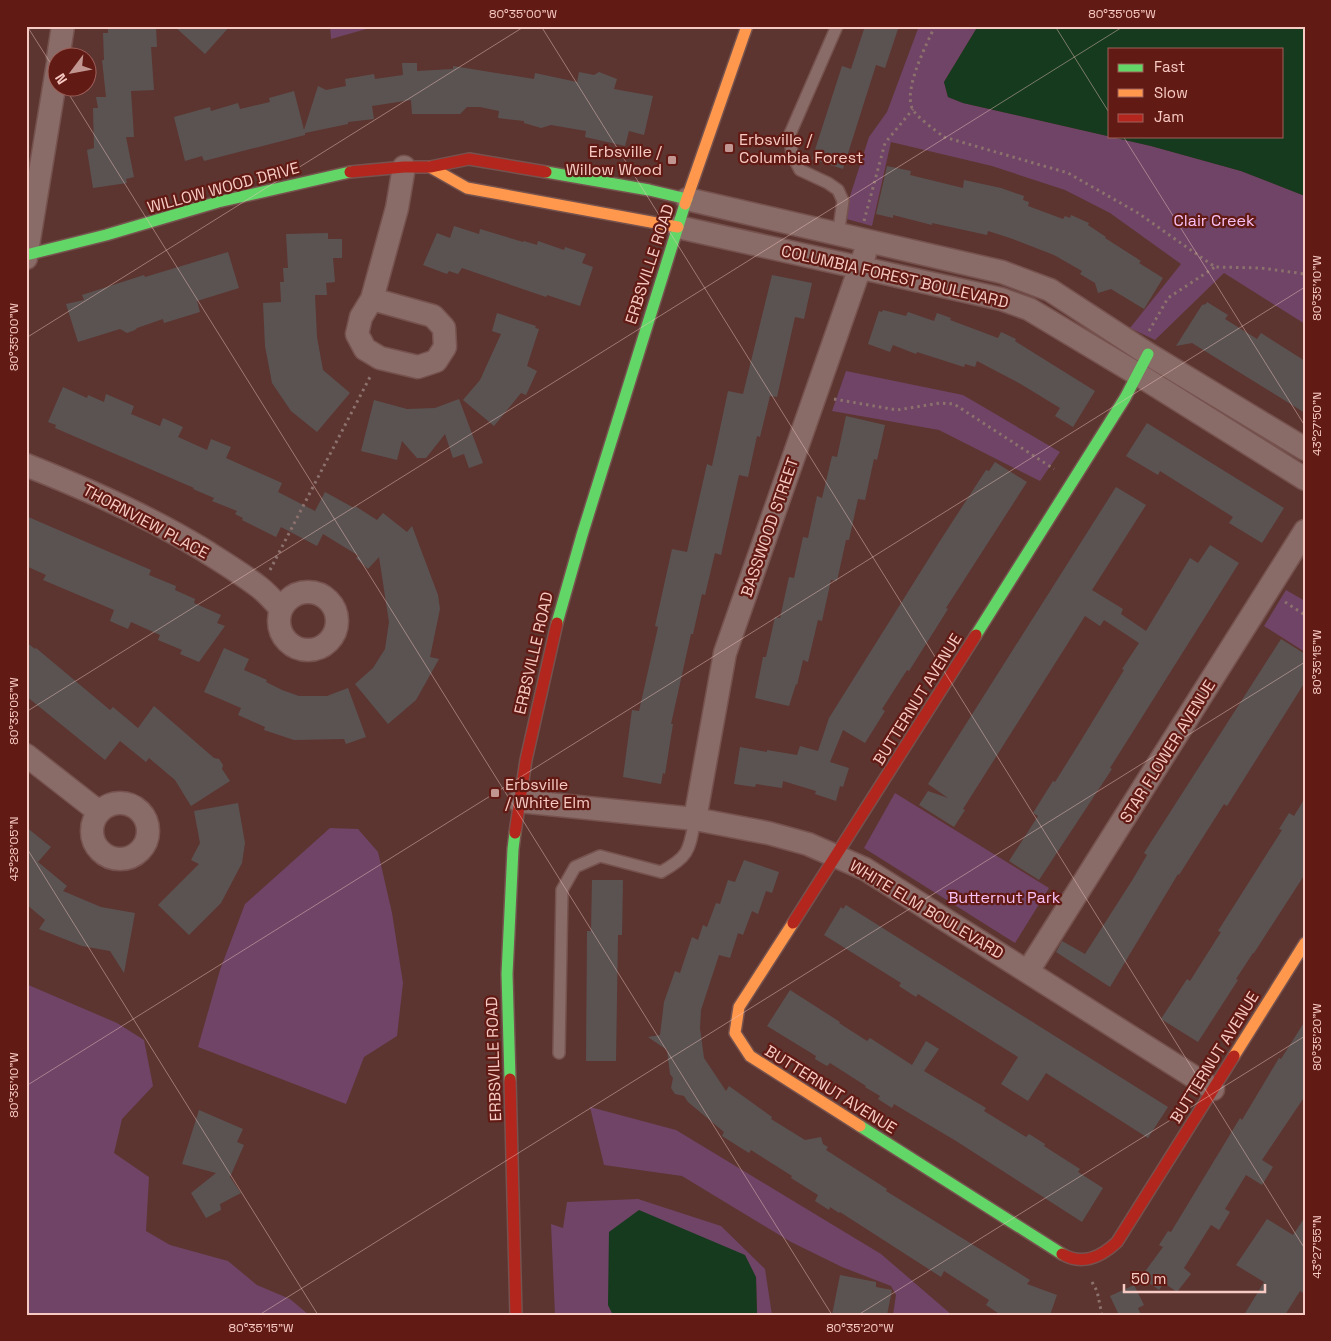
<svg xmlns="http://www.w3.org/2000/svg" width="1331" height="1341" font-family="'Space Grotesk',sans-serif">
<rect width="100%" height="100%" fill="#5c3530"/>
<path fill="#6f4466" d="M330,26H377L331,39Z
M919,26H978L944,82L948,97L963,103L1151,146L1241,171L1305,196V324L1224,273L1155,340L1130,328L1181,264L1110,213L1065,190L992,166L891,142L872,226L843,218L869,137L887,112Z
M846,371L963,395L1060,452L1040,481L939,430L832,411Z
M1286,590L1305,601V652L1264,626Z
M895,793L1049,888L1015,943L864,848Z
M330,828L358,829L378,852L392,913L403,983L397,1036L364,1057L346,1104L198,1047L220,970L245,904Z
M26,984L117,1023L144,1040L153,1086L122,1119L114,1153L149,1177L146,1231L170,1245L228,1261L257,1285L290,1299L309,1315H26Z
M590,1107L676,1130L881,1254L952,1315H893L896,1295L891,1286L842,1267L791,1242L682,1176L604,1165Z
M638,1199L721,1226L765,1269L772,1315H757L756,1277L608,1305L613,1315H555L551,1224L563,1228L567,1202Z"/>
<path fill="#163a1d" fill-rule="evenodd" d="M978,26H1305V196L1241,171L1151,146L963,103L948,97L944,82ZM1110,49H1282V136H1110Z
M639,1210L745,1255L756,1277L757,1315H613L608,1305L609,1232Z"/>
<path fill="#5b5352" d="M108,26H156L157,47H151L154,90L131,91L134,137H126L134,177L126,179L127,183L93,188L87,150L94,148L93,108H98L96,97H106L102,60H104L103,33H108Z
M174,26H230L205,54Z
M865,26H899L885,68L876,65L843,169L812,159L842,66L851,69Z
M402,63H417V71L453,69V66L534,79L535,73L577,82L579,72L594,75L599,72L617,79L614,89L653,96L644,135L629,131L625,146L585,137L586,131L551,125L541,128L524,123V121L498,118L499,111L480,107H467L460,114H412L411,100L372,106L374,119L348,122V124L305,133V135L204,161L202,156L185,161L174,117L210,107L211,111L238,103L240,109L270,102L269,98L294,91L304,130L318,86L326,90L346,86L345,79L374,74L375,79L403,75Z
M887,166L911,171L910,175L963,188L964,180L1001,188L1024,196L1023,200L1029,202L1028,206L1063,219L1065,216L1070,218L1071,215L1089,223L1088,225L1106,237L1105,238L1141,261L1139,263L1163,278L1144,309L1111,289L1098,293L1095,283L1080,274L1082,271L1054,255L1010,238L988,231L987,235L932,223V225L893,215V218L876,214Z
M454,226L479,234L480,229L523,242L524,241L537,245L538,241L564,250L565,247L586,254L582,263L593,267L580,306L547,295L546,297L462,268L458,274L449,271L447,274L423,265L437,233L450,238Z
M328,233V239H342V258H333L335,282L326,283L327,295H315L317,337L323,370L350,393L317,432L291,411L272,383L265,346L263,303L281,302L280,282H284L283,268H288L286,234Z
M228,252L239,288L197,301L200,312L164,323L163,319L137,328L135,330L127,333L120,329L78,342L66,304L84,300L82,295L144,275L145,277Z
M772,275L812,283L804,319L795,317L777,397L770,396L760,437L757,436L748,477L739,475L721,555L715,553L705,595L702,594L693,634H691L671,724H673L665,774L663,773L661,784L623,777L632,710L639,711L658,627L655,626L672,549L687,552L707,464L712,466L728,391L743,394Z
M1207,302L1228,315L1225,319L1257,339L1261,333L1305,361V413L1192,343L1176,346L1202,305L1206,304Z
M883,310L906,316L908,312L934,321L937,313L951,318L950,320L998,338L1001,332L1016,339L1015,341L1095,391L1073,427L1055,416L1060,408L1019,383L977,361L975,367L965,364L964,367L917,352L916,354L893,345L890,352L868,344L879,311L882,312Z
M497,313L536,326L535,328L539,329L527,366L537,371L526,395L521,393L494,426L463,400L480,380L501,334L492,331Z
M63,387L87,398L88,395L104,402L106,394L134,406L131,414L160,426L163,418L183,427L178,437L207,450L211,439L231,447L226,458L282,483L278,492L315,511L325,492L354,508L355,506L377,520L383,513L407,532L412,526L438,595L440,609L430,657L439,659L416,700L388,724L355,684L373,668L385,649L389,622L379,557L368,569L356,558L359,556L323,534L317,546L281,527L276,537L242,520L243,518L235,514L237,511L212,501L214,498L193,489L194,488L55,428L56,425L48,422Z
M459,399L483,463L469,468L464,454L453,458L445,434L426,458H417L402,441L397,460L361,451L374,400L407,409L435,408Z
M846,416L885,425L877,460L874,459L865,500L858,499L849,540H846L837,581L831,580L822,621L818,620L808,662L803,660L797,685L796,684L789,706L755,698L763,657H766L775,617L780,618L789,577L794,578L803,537L808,538L817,496L822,498L832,456L837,457Z
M1147,423L1284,508L1262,543L1229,523L1233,517L1160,471L1158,475L1126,456Z
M995,462L1027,482L946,608L948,609L909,671L907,670L882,709L885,711L865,743L843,730L830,762L849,768L843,787L840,786L836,801L815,794L816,791L783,781L782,788L756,784L755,787L734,784L740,747L767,752V750L797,755L800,746L818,751L829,718L938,544L986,470L989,471Z
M1116,487L1146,505L1092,590L1123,609L1121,614L1146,631L1190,558L1198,563L1210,545L1239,563L1110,768L1112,769L1039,880L1009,861L1038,816L1033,813L1053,781L1055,782L1080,742L1124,670L1122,669L1139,643L1104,620L1100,626L1085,616L963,809L965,810L954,827L919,805L928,791L948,798L928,784Z
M26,516L151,570L149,575L176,586L175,590L195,599L194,603L221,615L217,623L225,626L199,662L180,654L182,650L158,640L160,635L131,622L128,629L110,621L114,610L43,580L46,575L26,566Z
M1281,639L1305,654V682L1227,806L1224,804L1179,875L1178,874L1110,987L1056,952L1062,941L1085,954L1133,879L1147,855L1144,853Z
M26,642L35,649L36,648L110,710L113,707L138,728L154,706L214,758L219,759L223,765L222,769L230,781L191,806L175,780L149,758L146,762L120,741L105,760L26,696Z
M224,648L249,659L244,670L267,680L266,682L282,690L299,696H327L348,688L366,737L346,744L344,739L294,740L264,730L265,727L238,715L241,708L204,692Z
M1305,798V874L1254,953H1253L1236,979L1238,980L1198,1042L1161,1019L1187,979L1190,981L1221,932L1218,931L1282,830L1279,829L1289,813L1294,816Z
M238,803L245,843L242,863L221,903L189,935L158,905L199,864L191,860L200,843L194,811Z
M26,827L51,847L38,862L67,886L63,891L101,907L135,913L124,973L110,951L82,946L39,929L45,920L26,904Z
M744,860L779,872L772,893L766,891L758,914L752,911L743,935L738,933L730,958L719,955L701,1010L700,1028L704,1058L726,1091L729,1086L772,1117L771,1119L805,1140L821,1137L823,1144L828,1147L826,1150L887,1189L886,1191L1030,1280L1027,1284L1057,1295L1050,1315H1001L986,1305L989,1300L944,1271L941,1277L840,1212L839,1213L830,1207L829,1210L815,1201L818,1195L791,1178L792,1176L751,1150L749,1153L722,1136L724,1132L688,1102L684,1096L675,1094L671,1088L673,1078L670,1074L667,1050L648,1037L660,1035L664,1002L675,971L680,973L692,937L698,940L703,925L707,927L716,903L720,904L728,880L735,882Z
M592,880H623L622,935H618L616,1061H586L587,931H591Z
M846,905L1168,1107L1148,1138L1046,1073L1028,1101L1001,1084L1018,1057L918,994L916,997L899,986L901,983L824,935L841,907L843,909Z
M790,990L840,1022L839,1023L867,1041L870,1038L912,1065L926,1041L939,1049L924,1071L986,1108L984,1111L1026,1137L1029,1134L1045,1144L1044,1146L1080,1169L1078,1172L1103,1188L1082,1222L956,1141L894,1104L892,1108L878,1099L880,1096L865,1087L866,1086L830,1063L827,1066L815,1059L816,1056L767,1026Z
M1305,1021V1096L1262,1160L1273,1167L1262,1185L1246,1175L1225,1209L1230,1212L1219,1230L1211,1225L1184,1268L1191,1274L1177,1292L1164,1283L1159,1290L1141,1277L1163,1247L1159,1245L1168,1231L1171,1232L1240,1118L1242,1120L1279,1058L1281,1059Z
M199,1110L243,1129L237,1142L244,1145L230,1177L241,1193L220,1204L221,1210L206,1218L191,1193L216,1173L182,1164Z
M1305,1217V1294L1300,1291L1285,1315H1244L1264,1282L1236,1265L1267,1219L1293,1235Z
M840,1275L876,1282V1287L892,1290L887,1315H832Z
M1134,1285L1144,1305L1138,1308L1141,1315H1119L1110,1296Z"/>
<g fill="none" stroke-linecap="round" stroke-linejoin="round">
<g stroke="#76524e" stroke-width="14">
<path id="lane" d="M837,26L790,134L792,155L800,170L828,183L838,190L843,201L838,235
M559,1053L562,890L575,867L600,856L661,872C690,856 689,850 695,819"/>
</g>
<g stroke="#76524e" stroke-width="25">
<path id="street" d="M58,58L63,26
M687,199L1002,272L1050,290L1148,354L1305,449
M678,227L1001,299L1029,309L1139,375L1305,479
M26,258L58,63
M372,299L433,316L444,328L445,347L436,361L418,367L380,358L365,349L357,334L361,317L372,299L397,208L404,167
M26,465C87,489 146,515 202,549C221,561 241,573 259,587C267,593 274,601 281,609
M279 621a29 29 0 1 1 58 0a29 29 0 1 1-58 0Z
M26,755L99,812
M519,801L695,819L768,833L808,844L865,869L1213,1089
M92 831a28 28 0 1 1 56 0a28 28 0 1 1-56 0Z
M695,819L725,653L865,253
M1028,971L1305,531"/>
</g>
<g stroke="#76524e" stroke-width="14">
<path id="fast" d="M546,172L649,190L687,199
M26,255L106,235L218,202L350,172
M557,623L582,535L685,204
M976,635L1125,398L1148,354
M510,1079L507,974L513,849L515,833
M860,1126L1062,1254"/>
</g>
<g stroke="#76524e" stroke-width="14">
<path id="slow" d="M430,167L467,188L678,227
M685,204L747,26
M793,923L739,1007L735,1033L750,1056L860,1126
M1234,1056L1305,943"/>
</g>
<g stroke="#76524e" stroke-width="14">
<path id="jam" d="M350,172L404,167H430L469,159L546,172
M515,833L526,760L557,623
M793,923L976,635
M510,1079L516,1315
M1062,1254C1083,1266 1101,1257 1117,1242L1234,1056"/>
</g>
<path stroke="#8c716d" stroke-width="3" stroke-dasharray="2.5 4" stroke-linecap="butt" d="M935,26C926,45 904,88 912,108C916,117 935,130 944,137L1068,173L1138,213L1215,267L1261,268L1305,274
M864,221L885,143L913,109
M1149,331L1168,298L1215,267
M834,399L897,410L940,403L954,404L1054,469
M270,570L371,375
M1285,602L1305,615
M1092,1282L1097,1291L1102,1315"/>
<use href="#lane" stroke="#896b67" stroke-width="11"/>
<use href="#street" stroke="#896b67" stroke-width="22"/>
<use href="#fast" stroke="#63d668" stroke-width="11"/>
<use href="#slow" stroke="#ff974d" stroke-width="11"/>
<use href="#jam" stroke="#b3261e" stroke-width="11"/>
</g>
<path fill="none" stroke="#f7cac3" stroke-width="1" stroke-opacity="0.45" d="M27,26L58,75M541,26L1305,1249M1055,26L1110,114M65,88L832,1315M1123,136L1305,426M26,338L525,26M26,712L1124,26M26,847L318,1315M26,1086L1305,287M259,1315L1305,662M858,1315L1305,1036"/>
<g fill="#c19690" stroke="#621a14" stroke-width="2">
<rect x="724" y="143" width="10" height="10" rx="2.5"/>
<rect x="667" y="155" width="10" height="10" rx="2.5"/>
<rect x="490" y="788" width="10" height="10" rx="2.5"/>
</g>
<g text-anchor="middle" stroke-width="4.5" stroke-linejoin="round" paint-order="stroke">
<g font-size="16" fill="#f7cac3" stroke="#621a14" text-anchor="start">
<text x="739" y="145">Erbsville /<tspan x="739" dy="18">Columbia Forest</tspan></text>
<text x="662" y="157" text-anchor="end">Erbsville /<tspan x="662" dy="18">Willow Wood</tspan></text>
<text x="505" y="790">Erbsville<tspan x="505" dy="18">/ White Elm</tspan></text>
</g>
<g font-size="16" fill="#f7cac3" stroke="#621a14">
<text transform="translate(223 187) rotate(-15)" y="6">WILLOW WOOD DRIVE</text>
<text transform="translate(649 264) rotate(-72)" y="6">ERBSVILLE ROAD</text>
<text transform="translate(895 276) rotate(13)" y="6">COLUMBIA FOREST BOULEVARD</text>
<text transform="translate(146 521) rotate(28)" y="6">THORNVIEW PLACE</text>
<text transform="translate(769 527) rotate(-71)" y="6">BASSWOOD STREET</text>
<text transform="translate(533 653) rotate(-77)" y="6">ERBSVILLE ROAD</text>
<text transform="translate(917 699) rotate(-58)" y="6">BUTTERNUT AVENUE</text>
<text transform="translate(1167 751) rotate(-58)" y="6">STAR FLOWER AVENUE</text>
<text transform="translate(927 909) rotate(31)" y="6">WHITE ELM BOULEVARD</text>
<text transform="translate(1214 1057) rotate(-58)" y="6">BUTTERNUT AVENUE</text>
<text transform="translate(493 1059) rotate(-92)" y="6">ERBSVILLE ROAD</text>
<text transform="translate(831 1089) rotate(32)" y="6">BUTTERNUT AVENUE</text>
</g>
<g font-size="16" fill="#f8c0f4" stroke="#621a14">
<text x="1214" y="226">Clair Creek</text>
<text x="1004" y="903">Butternut Park</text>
</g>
</g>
<rect width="1331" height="1341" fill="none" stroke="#621a14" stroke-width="55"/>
<rect x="1108" y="48" width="175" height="90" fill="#621a14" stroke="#9e605a"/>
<rect x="1118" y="64" width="25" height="8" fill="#63d668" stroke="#9e605a"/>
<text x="1154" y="72" font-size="15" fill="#f7cac3">Fast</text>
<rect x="1118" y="89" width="25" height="8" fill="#ff974d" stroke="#9e605a"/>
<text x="1154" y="98" font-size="15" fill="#f7cac3">Slow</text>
<rect x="1118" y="114" width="25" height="8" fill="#b3261e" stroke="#9e605a"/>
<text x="1154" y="122" font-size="15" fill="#f7cac3">Jam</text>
<g transform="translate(72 72) rotate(238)"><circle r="24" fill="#621a14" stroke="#9e605a"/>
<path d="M0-4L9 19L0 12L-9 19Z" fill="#c19690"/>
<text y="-8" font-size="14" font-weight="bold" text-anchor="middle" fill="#f7cac3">N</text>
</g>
<path d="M1124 1284v8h141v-8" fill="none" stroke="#f7cac3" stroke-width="2.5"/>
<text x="1131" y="1284" font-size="15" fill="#f7cac3" stroke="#621a14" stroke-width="4" paint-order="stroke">50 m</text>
<rect x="28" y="28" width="1276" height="1286" fill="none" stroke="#f7cac3" stroke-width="2"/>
<g font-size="12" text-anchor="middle" fill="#f7cac3">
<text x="523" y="18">80°35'00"W</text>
<text x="1122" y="18">80°35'05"W</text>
<text transform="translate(1317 288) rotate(-90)" y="4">80°35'10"W</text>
<text transform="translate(14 337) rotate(-90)" y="4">80°35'00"W</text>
<text transform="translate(1317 424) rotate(-90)" y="4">43°27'50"N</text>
<text transform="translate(1317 662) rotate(-90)" y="4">80°35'15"W</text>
<text transform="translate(14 711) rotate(-90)" y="4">80°35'05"W</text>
<text transform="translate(14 849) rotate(-90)" y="4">43°28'05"N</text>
<text transform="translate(1317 1037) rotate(-90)" y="4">80°35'20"W</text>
<text transform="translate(14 1085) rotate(-90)" y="4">80°35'10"W</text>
<text transform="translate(1317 1247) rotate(-90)" y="4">43°27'55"N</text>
<text x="261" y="1332">80°35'15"W</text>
<text x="860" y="1332">80°35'20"W</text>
</g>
</svg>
